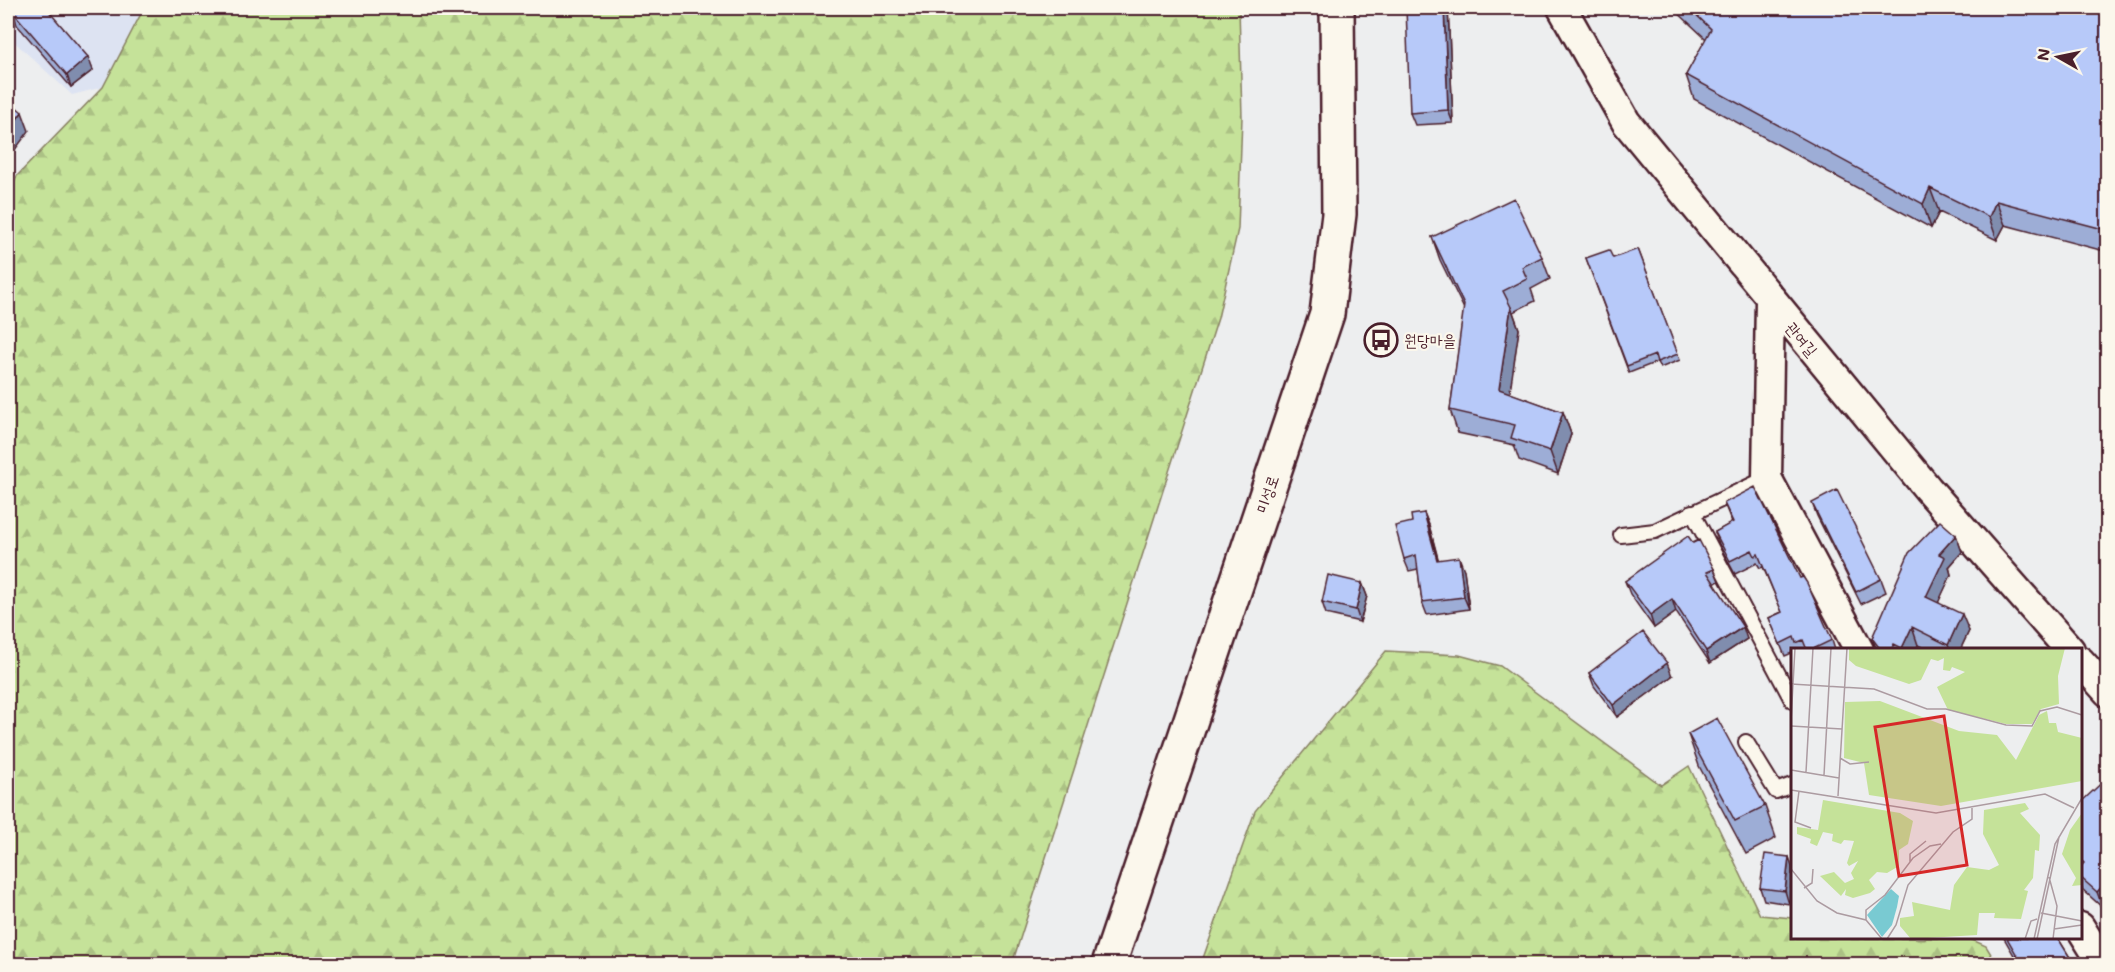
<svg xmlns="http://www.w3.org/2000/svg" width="2115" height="972" font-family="Mali,'Poor Story',sans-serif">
<defs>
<pattern id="forest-firs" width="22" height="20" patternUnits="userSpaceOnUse" patternTransform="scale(1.5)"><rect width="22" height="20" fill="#c5e299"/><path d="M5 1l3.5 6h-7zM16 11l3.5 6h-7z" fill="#abc184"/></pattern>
</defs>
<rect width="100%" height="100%" fill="#edeeef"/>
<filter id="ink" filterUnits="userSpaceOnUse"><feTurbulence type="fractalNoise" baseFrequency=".0167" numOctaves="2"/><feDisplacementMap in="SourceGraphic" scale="12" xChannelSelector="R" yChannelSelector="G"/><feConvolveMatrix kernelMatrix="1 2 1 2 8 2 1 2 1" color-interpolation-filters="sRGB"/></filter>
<g filter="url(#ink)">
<path fill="#dde3f2" d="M8,8H144L103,87L72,95L8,36Z"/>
<path fill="url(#forest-firs)" stroke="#888062" stroke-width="1.5" d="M144,8H1239L1242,117L1238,229L1218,318L1012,964H8V197L17,176L103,87Z
M1386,651L1459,655L1500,666L1661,785L1689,766L1760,915L1792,918V938H1968L1986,946L1997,964H1201L1255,811Z"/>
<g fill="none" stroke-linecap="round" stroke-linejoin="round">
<g stroke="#4a1f2b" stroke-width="18">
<path id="lane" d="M1692,512L1792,700
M1621,535L1655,531L1767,478
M1746,742L1776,791L1792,785"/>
</g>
<g stroke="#4a1f2b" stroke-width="33">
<path id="street" d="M1562,8L1626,122L1928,489L2070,650
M1770,300L1767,478L1859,650
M2080,661L2108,692
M2080,927L2103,964"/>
</g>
<g stroke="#4a1f2b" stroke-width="38">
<path id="secondary" d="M1109,964L1327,314L1339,214L1337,8"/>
</g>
<use href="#lane" stroke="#fbf7ec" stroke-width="14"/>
<use href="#street" stroke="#fbf7ec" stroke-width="28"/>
<use href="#secondary" stroke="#fbf7ec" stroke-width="33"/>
</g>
<path fill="#9dadd6" stroke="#4a1f2b" stroke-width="1.5" d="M1448,8L1453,123L1415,125L1410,113Z
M1673,8H2108V252L2005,225L1997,240L1939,212L1931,228L1694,99L1686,75L1706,39Z
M13,12L93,70L71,87L17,25Z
M1432,237L1542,257L1550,279L1531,289L1535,301L1513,312L1519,329L1509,393L1563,412L1571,434L1558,474L1519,460L1514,445L1458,433L1450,410L1464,309L1440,260Z
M1638,249L1680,360L1660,368L1657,362L1629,373L1586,258H1613Z
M1724,503L1800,578L1832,640L1835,650H1792V653L1785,656L1769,618L1782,612L1763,567L1760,568L1757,563L1735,574L1719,544L1715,532L1732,523Z
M1812,503L1881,579L1886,592L1861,604L1817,516Z
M1424,513L1429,525L1438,560L1464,570L1469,609L1427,615L1422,602L1418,569L1409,571L1404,559L1412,522Z
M1956,535L1962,552L1949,567L1951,575L1938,602L1969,631L1960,650H1928L1918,645L1916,650H1877L1872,638Z
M1693,543L1714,569L1719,581L1714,584L1747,639L1710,663L1676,612L1654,628L1630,594L1625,581Z
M1362,583L1367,596L1360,622L1326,614L1322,602Z
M1589,673L1672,676L1617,717L1594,686Z
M1688,734L1765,806L1776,838L1746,854L1699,766Z
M2080,803L2103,908L2082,889L2080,886Z
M1789,857L1792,867V879L1789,904L1764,900L1760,888Z
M2004,938H2058L2074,964H2019Z"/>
<path fill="#808dae" stroke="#4a1f2b" stroke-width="1.5" d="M1444,8H1448L1453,123L1448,110Z
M88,57L93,70L71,87L67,75Z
M22,112L29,131L8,159V131Z
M1930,188L1939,212L1931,228L1923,204Z
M1996,201L2005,225L1997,240L1989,217Z
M1511,307L1519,329L1507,412L1499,389Z
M1563,412L1571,434L1558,474L1550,451Z
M1424,513L1429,525L1442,573L1437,560Z
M1956,535L1962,552L1949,567L1951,575L1933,614L1926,597L1939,554Z
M1459,557L1464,570L1469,609L1464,597Z
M1362,583L1367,596L1360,622L1356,610Z
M1672,599L1676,612L1654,628L1650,615Z
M1962,614L1969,631L1960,650H1950L1948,645Z
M1743,627L1747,639L1710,663L1706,651Z
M1912,627L1918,645L1916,650H1903L1902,648Z
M1667,663L1672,676L1617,717L1613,705Z
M1789,857L1792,867V879L1789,904L1785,891Z
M2108,880V903L2103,908L2097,892Z"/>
<path fill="#b7c9f9" stroke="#4a1f2b" stroke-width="1.5" d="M17,8H46L88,57L67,75L13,12Z
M1406,8H1444L1448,110L1410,113Z
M1689,8H2108V225L2107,230L1996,201L1989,217L1930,188L1923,204L1686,75L1711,29Z
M8,100L22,112L8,131Z
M1514,198L1542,257L1522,267L1527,279L1503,291L1511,307L1499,389L1563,412L1550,451L1511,438L1515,425L1450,410L1464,305L1432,237Z
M1638,249L1678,354L1657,362L1655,355L1627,366L1586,258L1609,250L1613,258Z
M1755,487L1800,578L1803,577L1807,583L1832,640L1811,650H1807L1803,640L1796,643L1794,637L1780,644L1769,618L1782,612L1758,554L1755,556L1752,550L1730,561L1715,532L1733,522L1724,503Z
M1837,490L1881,579L1856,592L1812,503Z
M1424,513L1437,560L1459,557L1464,597L1422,602L1416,555L1404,559L1395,526L1412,522L1411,515Z
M1940,521L1956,535L1939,554L1945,557L1926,597L1962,614L1948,645L1912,627L1902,648L1894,644L1891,650H1881L1872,638L1909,553Z
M1688,536L1693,543L1699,540L1714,569L1707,572L1743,627L1706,651L1672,599L1650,615L1625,581Z
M1328,575L1362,583L1356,610L1322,602Z
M1643,632L1667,663L1613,705L1589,673Z
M1717,718L1765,806L1735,821L1688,734Z
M2108,777V880L2097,892L2080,877V867L2084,863L2080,859V803Z
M1765,854L1789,857L1785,891L1760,888Z
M2007,938H2058L2074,964H2022Z"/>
</g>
<defs>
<g id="bus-ring" transform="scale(1.725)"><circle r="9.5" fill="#fbf7ec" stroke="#4a1f2b" stroke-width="1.5"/><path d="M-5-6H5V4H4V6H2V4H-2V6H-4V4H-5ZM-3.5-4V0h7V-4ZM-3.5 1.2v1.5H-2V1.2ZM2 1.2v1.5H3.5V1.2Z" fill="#4a1f2b"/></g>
</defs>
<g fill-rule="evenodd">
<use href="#bus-ring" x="1381" y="340"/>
</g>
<g text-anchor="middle" stroke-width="4.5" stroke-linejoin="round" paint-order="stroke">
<g font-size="16" fill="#4a1f2b" stroke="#fbf7ec">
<text transform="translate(1802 339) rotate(50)" y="6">관여길</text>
<text transform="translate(1267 494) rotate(-71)" y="6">미성로</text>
</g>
<g font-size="16" fill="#4a1f2b" stroke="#fbf7ec" text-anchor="start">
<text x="1404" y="346">원당마을</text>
</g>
</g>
<g transform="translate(1791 648)">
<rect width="291" height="291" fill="#edeeef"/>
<path d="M58,0H274L267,28L268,56L250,61L241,76H215L157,62L146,39L174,24L161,19L159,23L152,22L153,10L147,13L140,11L130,32L118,36L65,18L58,12ZM89,53L168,83L206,87L225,112L248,67L256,63L258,75H265L267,84L291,90V133L150,158L78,147L73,115L53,110L54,54ZM32,152L109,165L122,173L117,196L108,202V218L96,225L86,224L78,232L84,241L79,245L62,250L54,247L55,241L50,248L29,228L43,224L54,235L63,231L60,225L67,213L58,218L56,215L63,193L53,192L50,196L41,193L42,186L32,184L26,198L19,195L20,191L6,186V179L27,182ZM234,155L238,161L229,165L249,187L248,203L244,202L242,230L233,242L237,243L230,271L203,270L204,265H188L186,287L120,291L109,278V270L123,268L121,254L159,262L163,237L176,219L198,222L208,217L192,186L193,162ZM291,165V237L281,238L285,230L271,206L279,182Z" fill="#c5e299"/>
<path d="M100,241L108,248L106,259L101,277L91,289L76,267Z" fill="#79cad2"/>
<path fill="none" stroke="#ac9ba1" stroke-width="1.5" d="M0,36L83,41L136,61H155L215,77L241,78L249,63L266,59L291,67M0,73L4,0M0,78L51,81M49,110L59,116L78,114M0,122L48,130M15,124L22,0M33,127L40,0M0,142L145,165L254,146L283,160M8,143L4,174L20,180M47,148L56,0M119,214V206L135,193M0,221L26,253L46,265L75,272L91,291M258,229L266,258L262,291M13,240L21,235L22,221M250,265L291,273M75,272V262L94,247L122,210L139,198L150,196M263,281L291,277M96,291L105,277L117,237L162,184L181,171V160M234,291L240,273L246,271M243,291L264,196L291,150M246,291L268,189"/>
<path fill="#d62828" fill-opacity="0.15" stroke="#d62828" stroke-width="3" d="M153,68L176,217L108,228L84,79Z"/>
<rect width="291" height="291" fill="none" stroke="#4a1f2b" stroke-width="3"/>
</g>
<rect width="2115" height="972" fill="none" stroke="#fbf7ec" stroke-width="30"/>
<rect x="15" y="15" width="2085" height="942" fill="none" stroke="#4a1f2b" stroke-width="2" filter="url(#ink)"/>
<g transform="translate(2058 57) rotate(279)" stroke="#fbf7ec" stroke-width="4.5" paint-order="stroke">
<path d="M0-4.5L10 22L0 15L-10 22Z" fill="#4a1f2b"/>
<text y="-9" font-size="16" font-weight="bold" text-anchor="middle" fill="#4a1f2b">N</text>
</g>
</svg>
